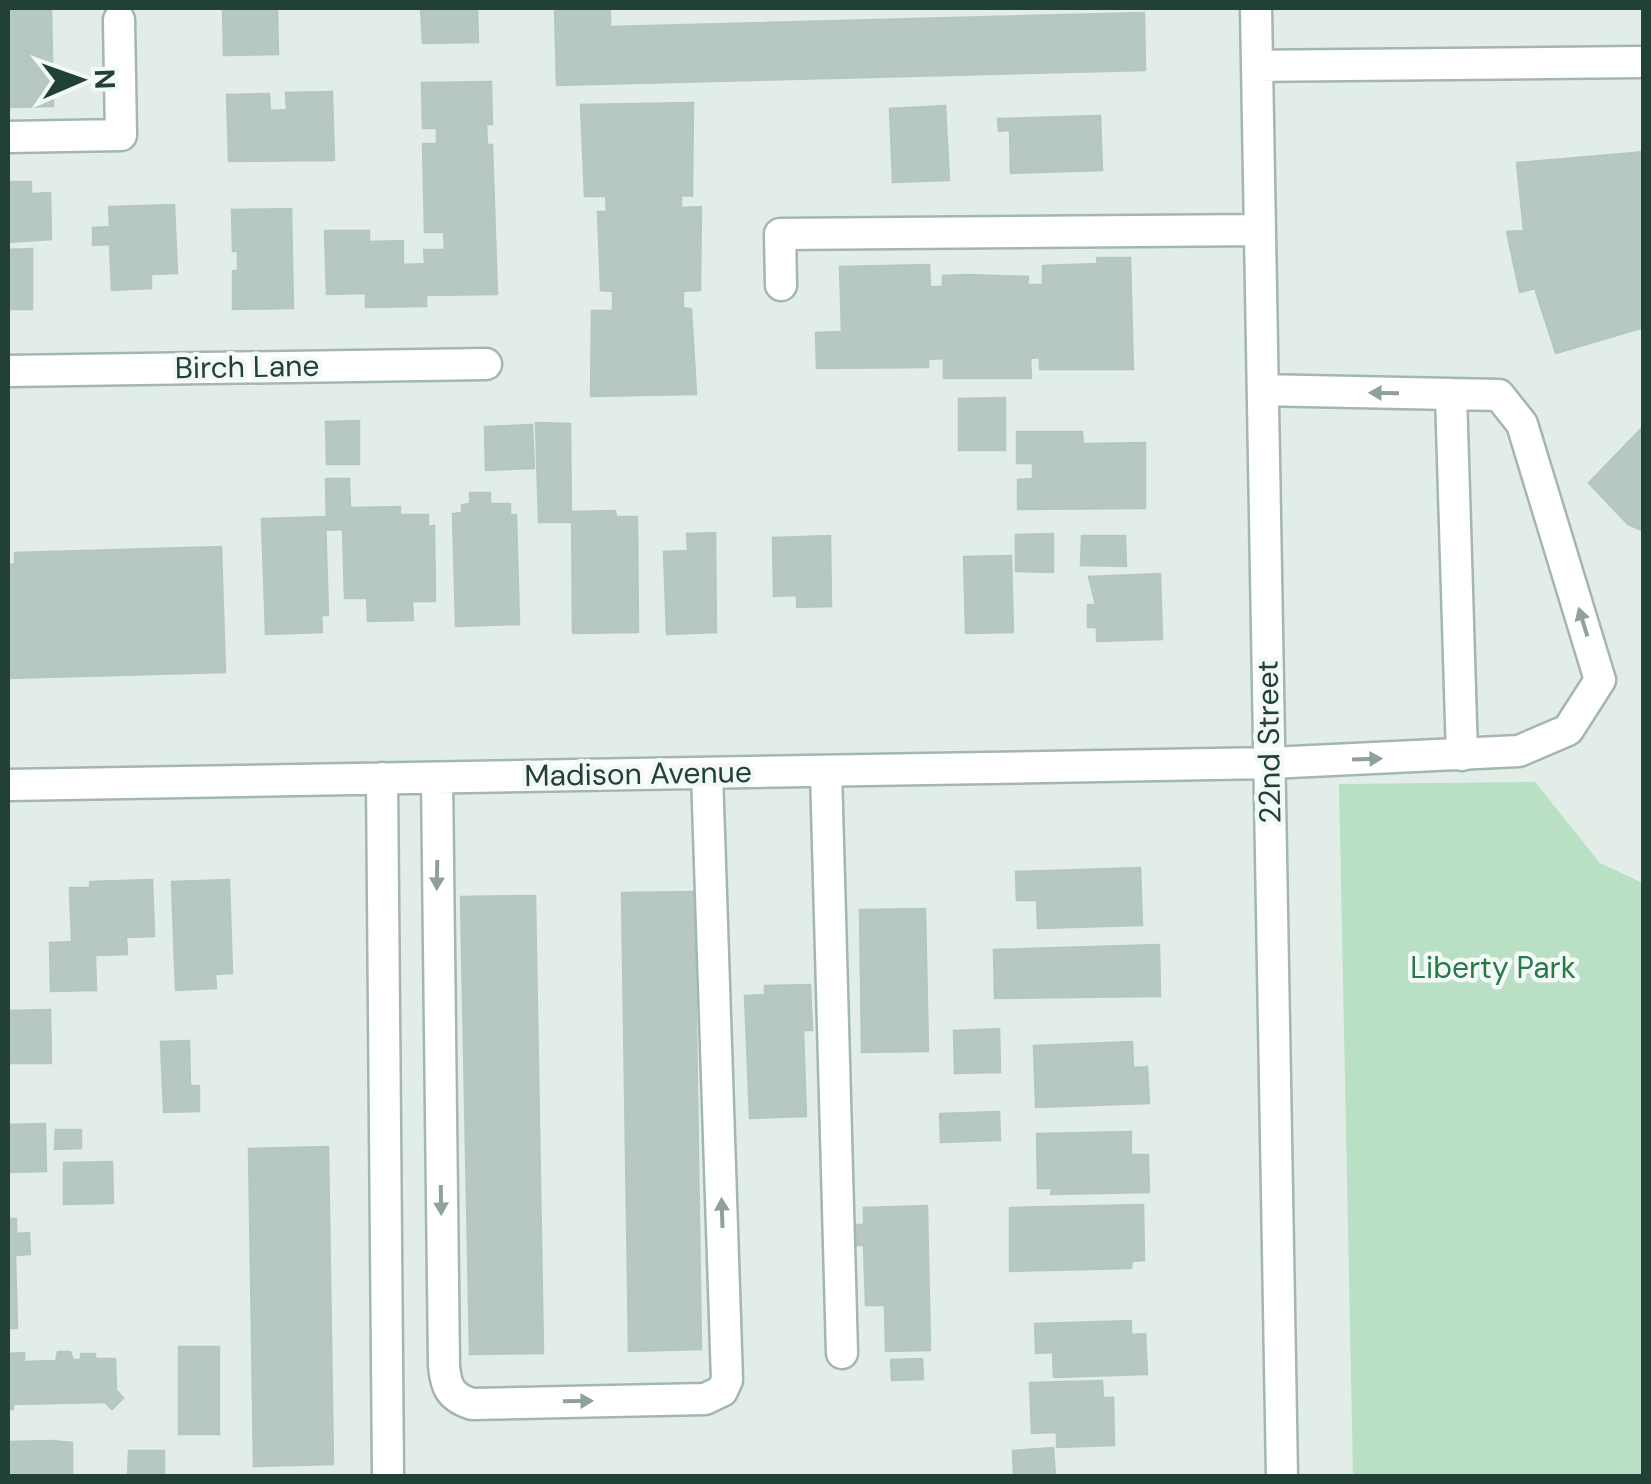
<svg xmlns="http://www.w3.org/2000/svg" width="1651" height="1484" font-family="'DM Sans',sans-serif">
<rect width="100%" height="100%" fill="#e2ede8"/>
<path fill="#b9e0c5" d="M1535,782L1600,863L1643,883V1476H1353L1339,784Z"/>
<path fill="#b7c8c2" stroke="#b4c7c0" stroke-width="2.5" d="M8,8H51L53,106L8,107Z
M223,8H277L278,54L224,55Z
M421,8H477L478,42L423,43Z
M555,8H610V27L1144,13L1145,70L557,85Z
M491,82L492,124H486L487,145H492L497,294L426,295V306L366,307V293L327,294L325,231H369V242L403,241V265L425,264L424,250H445L444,232H425L423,144H437V128H423L422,83Z
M332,92L334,160L229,161L227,95L269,94L270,111L287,110L286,93Z
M693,103L692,196L681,195V208L701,207L700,290L683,291V308L691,309L696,394L591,396L592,311H613V291L601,290L598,212H607L606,196H585L581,105Z
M945,106L949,180L893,182L890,109Z
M1100,116L1102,170L1011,173L1010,130L999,131L998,119Z
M1644,152V327L1556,353L1535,288L1520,292L1507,232L1524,231L1517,163Z
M8,182H31V194L50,193L51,239L8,242Z
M174,205L177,273L151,274V288L112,290L110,244L93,245V228L110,227L109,207Z
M291,209L293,308L233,309V271H238V251H233L232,210Z
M32,249V309H8V250Z
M1097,258H1130L1133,369H1040V357L1030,358L1031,378H944V358L928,359V367L817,368L816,333L842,332L840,267L929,265L930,287H943V276L966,275L1028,277L1027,285H1043V266L1098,264Z
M1005,398V450H959V399Z
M359,421V464H327L326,422Z
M536,423L570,424L571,522H539Z
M532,425L534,468L486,470L485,427Z
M1644,426V531L1628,524L1589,483Z
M1017,432H1082L1083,444L1145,443V508L1018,509V480L1033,479V463H1017Z
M326,479H349L350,508L400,507V515H428V527L434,526L435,601H412L413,620L368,621L367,598H345L343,529L327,530Z
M470,493H490V504H510V515H516L519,624L456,626L453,514L462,513V505L470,504Z
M615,511L616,517H637L638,632L573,633L572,512Z
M325,517L328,615H321L322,632L266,634L262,519Z
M715,533L716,632L667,634L664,552L688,551L687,534Z
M1053,534V572L1016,571V535Z
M830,536L831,606L797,607V595L774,596L773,538Z
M1082,536H1125L1126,566L1081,565Z
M221,547L225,672L8,678V565L15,564V553Z
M1011,556L1013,632L966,633L964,557Z
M1160,574L1162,639L1097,641V627H1088V605H1096L1089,577Z
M1140,868L1142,925L1038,928L1037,900H1017L1016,872Z
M152,880L154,936L126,937L127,954L95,955L96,990L51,991L50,943L72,942L70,888H90V882Z
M229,880L232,973L215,974L216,988L176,990L172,882Z
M694,892L701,1349L629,1351L622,893Z
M535,896L543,1353L470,1354L461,897Z
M925,909L928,1051L862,1052L860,910Z
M1159,945L1160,996L995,998L994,950Z
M810,985L812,1030H803L806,1116L750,1118L745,996L765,995V986Z
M50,1010L51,1063H8V1011Z
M999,1029L1000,1072L955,1073L954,1031Z
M189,1041L190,1086H199V1111L164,1112L161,1042Z
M1132,1042L1133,1068L1147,1067L1149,1103L1036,1107L1034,1046Z
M999,1112L1000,1140L941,1142L940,1114Z
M45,1124L46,1171L8,1172V1125Z
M56,1130H81V1148L55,1149Z
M1131,1132V1155H1148L1149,1192L1051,1194L1052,1188H1038L1037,1134Z
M328,1147L333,1464L254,1466L249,1149Z
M112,1162L113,1203L64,1204V1163Z
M1143,1205L1144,1260L1132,1261L1131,1268L1010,1271V1208Z
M927,1206L930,1350L886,1351L885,1305H866L864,1245H856V1225H864V1208Z
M8,1219H16V1234L29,1233L30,1254L15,1255L17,1328H8Z
M1131,1321V1335L1145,1334L1147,1374L1054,1377L1053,1352L1036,1353L1035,1324Z
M179,1347H219V1434H179Z
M58,1352H70L73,1360H81V1354H95V1359H115L116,1390L123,1398L112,1409L105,1402L13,1404V1409H8V1354L24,1353V1362L56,1361Z
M922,1359L923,1379L892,1380L891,1360Z
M1102,1381L1103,1398H1113L1114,1445L1057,1447V1432L1032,1433L1030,1383Z
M52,1441L72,1443V1476H8V1442Z
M1053,1448L1055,1476H1014L1013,1451Z
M129,1451H164V1476H128Z"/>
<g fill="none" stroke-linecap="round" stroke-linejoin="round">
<g stroke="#a4b6b0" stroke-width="35">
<path id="minor" d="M1256,8L1282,1476
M1257,66L1639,62
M8,137L121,135L119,20
M781,285L780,234L1260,230
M8,371L486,364
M1451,394L1462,755
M826,771L842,1353
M382,778L388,1476
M437,778L444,1366C446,1387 450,1397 472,1404L705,1399L722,1391L727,1380L707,773
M8,785L1269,763L1519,751L1568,730L1600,680L1522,424L1499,395L1263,390"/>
</g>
<use href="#minor" stroke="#fff" stroke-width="30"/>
</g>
<defs><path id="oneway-solid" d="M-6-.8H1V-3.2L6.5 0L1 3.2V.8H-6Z" transform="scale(2.5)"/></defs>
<g fill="#90a09c">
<use href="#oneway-solid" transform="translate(1384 393) rotate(-179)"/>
<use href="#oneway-solid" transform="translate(1583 622) rotate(-107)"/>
<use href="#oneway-solid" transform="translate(1367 759) rotate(-2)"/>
<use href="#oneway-solid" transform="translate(437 875) rotate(91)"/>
<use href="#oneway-solid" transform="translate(441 1200) rotate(89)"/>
<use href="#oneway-solid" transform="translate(722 1213) rotate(-92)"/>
<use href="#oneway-solid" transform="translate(578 1401) rotate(-1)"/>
</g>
<g text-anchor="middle" stroke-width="9" stroke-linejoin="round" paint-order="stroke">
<g font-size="30" fill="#204038" stroke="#f3f9f6">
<text transform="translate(247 367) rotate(-1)" y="10">Birch Lane</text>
<text transform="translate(1269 742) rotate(-91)" y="10">22nd Street</text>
<text transform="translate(638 774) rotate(-1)" y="10">Madison Avenue</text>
</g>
<g font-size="30" fill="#28794a" stroke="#f3f9f6">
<text x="1493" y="978">Liberty Park</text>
</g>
</g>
<rect width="1651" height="1484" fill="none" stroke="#204038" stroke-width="20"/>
<g transform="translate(80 80) rotate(88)" stroke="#f3f9f6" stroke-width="8" paint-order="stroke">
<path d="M0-8L18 38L0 25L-18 38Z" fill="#204038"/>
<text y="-15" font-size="28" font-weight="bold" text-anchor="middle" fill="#204038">N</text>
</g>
</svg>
